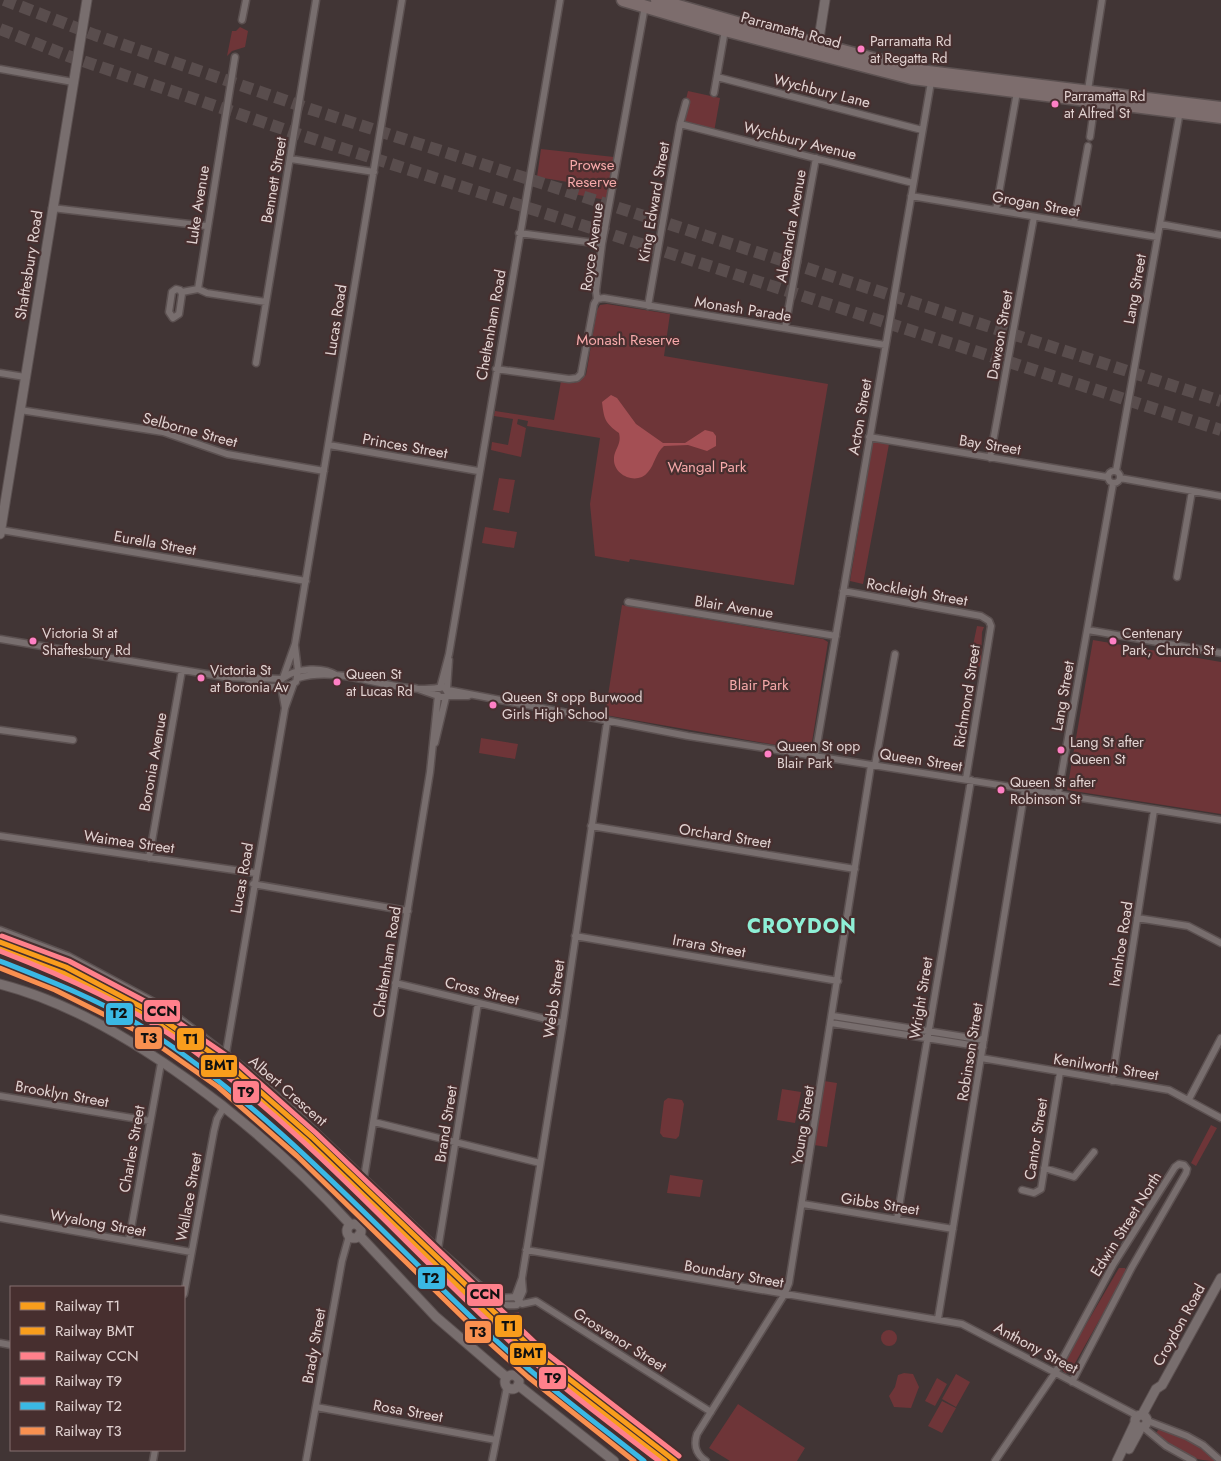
<svg xmlns="http://www.w3.org/2000/svg" width="1221" height="1461" font-family="Jost,sans-serif">
<rect width="100%" height="100%" fill="#413535"/>
<path fill="#6e3538" d="M240,27L248,31L245,47L232,51L227,56L232,31H236Z
M688,91L720,98L714,132L680,124Z
M541,149L614,157L606,200L573,194L574,183L537,177Z
M607,304L670,314L664,356L828,384L794,585L630,559L629,562L595,556L590,504L600,438L527,426L528,421L518,419L517,424L526,428L521,457L491,450L492,442L508,445L513,419L494,416L495,411L554,420L561,381L575,383L586,375L597,310L600,305Z
M873,441L889,444L863,584L850,581Z
M499,478L515,480L509,513L493,510Z
M485,527L517,532L514,548L482,543Z
M622,605L823,639L828,642L812,742L809,748L804,750L605,715Z
M977,626L984,627L982,632L981,667L969,665Z
M1093,640L1221,662V814L1067,790Z
M481,738L518,744L515,759L479,753Z
M824,1081L837,1083L827,1147L814,1145Z
M782,1089L801,1092L795,1123L777,1120Z
M668,1098L682,1100L684,1104L679,1136L676,1139L663,1137L660,1133L664,1101Z
M1211,1125L1217,1128L1196,1166L1191,1163Z
M670,1175L703,1180L700,1197L667,1193Z
M1119,1268H1125L1127,1271L1070,1372L1065,1373L1062,1369L1063,1364Z
M519,1312V1331L502,1315Z
M881 1338a8 8 0 1 1 16 0a8 8 0 1 1-16 0Z
M904,1373L913,1374L919,1387L911,1408L894,1407L889,1396L895,1387L898,1375Z
M956,1374L970,1382L956,1407L942,1399Z
M937,1378L947,1384L935,1406L925,1401Z
M942,1401L956,1408L942,1433L928,1426Z
M738,1404L805,1448L797,1461H730L709,1448Z
M1159,1429C1182,1433 1200,1446 1217,1461C1190,1461 1176,1451 1156,1433Z"/>
<path fill="#a44f54" d="M611,395L617,398L636,424L663,443H685L705,430L713,432L716,436V446L707,451L688,445L664,446C655,454 655,464 648,472C637,486 613,475 614,459C614,449 622,445 619,433C605,423 604,419 602,402Z"/>
<g fill="none" stroke-linecap="round" stroke-linejoin="round">
<path stroke="#594d4d" stroke-width="12" stroke-dasharray="12 6" stroke-linecap="butt" d="M4,0L95,35L307,108L1221,401
M0,29L68,56L301,135L1221,430"/>
<g stroke="#5c5151" stroke-width="9">
<path id="street" d="M242,20L246,0
M235,57L198,289L207,293L266,302
M0,69L73,82
M717,77L922,130
M1088,90L1102,0
M714,93L725,30
M680,124L913,183
M1090,137L1095,101
M291,159L374,172
M911,196L1157,237
M52,208L206,226
M996,210L1017,92
M1074,223L1088,146
M1160,224L1221,235
M519,233L602,244
M176,289L180,290L182,294L179,314L173,318L169,312L172,292Z
M182,292L198,289
M597,299L604,298L885,345
M648,306L680,124L686,102
M785,328L816,158
M256,363L316,0
M496,369L569,379L577,378L581,374L594,304L597,299L596,291L602,244L645,6
M0,373L25,377
M20,410L163,432L227,454L324,471
M869,437L1107,477
M329,445L478,471
M990,458L1034,217
M1108 477a6 6 0 1 1 12 0a6 6 0 1 1-12 0Z
M1116,471L1180,111
M1120,478L1221,496
M1,530L306,581
M1177,577L1192,491
M843,591L981,616L989,621L991,626L966,779
M628,602L836,636
M1088,630L1221,653
M0,639L224,677L282,679
M283,678L295,644L402,0
M283,678C297,668 323,666 338,676
M298,678C346,664 396,697 444,687L448,693L446,697H441L415,688
M247,679C260,688 283,690 296,682L298,671L295,646
M281,686L285,708
M440,688L449,654L560,0
M447,689L449,660
M448,690L688,736L1221,820
M447,696H468
M0,730L73,740
M435,743L446,697
M815,756L931,82
M875,765L895,654
M1058,794L1113,484
M591,826L855,869
M0,836L255,873
M149,858L182,670
M253,884L408,911
M1137,918L1188,926L1221,943
M0,930L68,956L167,1009L252,1074L296,1113L438,1249L478,1284L499,1298L515,1297
M575,936L838,981
M395,983L563,1023
M833,1016L984,1040
M831,1023L983,1047
M226,1053L285,708L294,683
M981,1058L1169,1090L1221,1118
M1112,1081L1154,810
M0,1096L150,1121
M1189,1099L1221,1038
M374,1122L540,1163
M1044,1168L1074,1177L1094,1152
M364,1178L430,772L438,695
M1022,1190L1034,1193L1041,1189L1060,1072
M803,1204L953,1229
M0,1218L191,1252
M897,1219L971,780
M129,1240L161,1063
M438,1249L478,1003
M526,1250L962,1324L1138,1416
M482,1288C492,1301 500,1307 517,1305L523,1291L522,1279
M184,1294L214,1131L217,1119L224,1107
M515,1297L522,1278L563,1023L607,722
M515,1297L522,1304L536,1301L711,1412
M938,1319L1025,789
M0,1343L11,1345
M316,1407L496,1440
M1148,1421L1187,1436L1203,1445L1221,1461
M1143,1427L1166,1446L1193,1461
M153,1461L155,1450
M306,1461L342,1261L349,1236
M492,1461L507,1387
M706,1461C696,1454 693,1446 697,1434L784,1295L789,1283L871,765
M995,1461L1055,1373L1113,1265L1175,1167L1179,1164L1184,1165L1187,1169L1186,1173L1132,1267L1072,1382"/>
</g>
<g stroke="#5c5151" stroke-width="11">
<path id="secondary" d="M818,45L825,0
M0,534L87,0
M0,984C124,1016 264,1130 350,1224
M347 1231a7 7 0 1 1 14 0a7 7 0 1 1-14 0Z
M359,1235L436,1317L506,1377
M505 1382a7 7 0 1 1 14 0a7 7 0 1 1-14 0Z
M518,1385L614,1461
M1135 1421a6 6 0 1 1 12 0a6 6 0 1 1-12 0Z
M1142,1415L1156,1389L1162,1385L1221,1278
M1129,1449L1141,1427
M1117,1461L1135,1423"/>
</g>
<g stroke="#5c5151" stroke-width="15">
<path id="highway" d="M623,0L725,30L912,78L1221,117
M657,0L751,27L920,71L1221,108"/>
</g>
<use href="#street" stroke="#786e6e" stroke-width="6"/>
<use href="#secondary" stroke="#786e6e" stroke-width="9"/>
<use href="#highway" stroke="#7d6d6d" stroke-width="12"/>
<g stroke="#472f2f" stroke-width="9">
<path id="rail-1" d="M0,942L66,967L153,1013L232,1067L312,1137L542,1358L675,1461"/>
</g>
<g stroke="#472f2f" stroke-width="9">
<path id="rail-2" d="M0,949L63,973L150,1018L228,1072L308,1142L538,1363L665,1461"/>
</g>
<g stroke="#472f2f" stroke-width="9">
<path id="rail-3" d="M2,936L69,961L156,1007L236,1062L316,1133L546,1353L679,1456"/>
</g>
<g stroke="#472f2f" stroke-width="9">
<path id="rail-4" d="M0,951C67,977 133,1007 191,1049C302,1129 393,1232 492,1325C545,1375 602,1417 659,1461"/>
</g>
<g stroke="#472f2f" stroke-width="9">
<path id="rail-5" d="M0,961C48,980 102,1001 146,1029C275,1112 376,1228 488,1333C537,1379 591,1419 644,1461"/>
</g>
<g stroke="#472f2f" stroke-width="9">
<path id="rail-6" d="M0,968L55,990L141,1033L218,1087L297,1156L484,1338L528,1377L634,1461"/>
</g>
<use href="#rail-1" stroke="#f99d1c" stroke-width="5"/>
<use href="#rail-2" stroke="#f99d1c" stroke-width="5"/>
<use href="#rail-3" stroke="#ff808b" stroke-width="5"/>
<use href="#rail-4" stroke="#ff808b" stroke-width="5"/>
<use href="#rail-5" stroke="#3ab8e4" stroke-width="5"/>
<use href="#rail-6" stroke="#f99050" stroke-width="5"/>
</g>
<g fill="#ff80c5" stroke="#472f2f" stroke-width="2">
<circle cx="861" cy="49" r="4.5"/>
<circle cx="1055" cy="104" r="4.5"/>
<circle cx="33" cy="641" r="4.5"/>
<circle cx="1113" cy="641" r="4.5"/>
<circle cx="201" cy="678" r="4.5"/>
<circle cx="337" cy="682" r="4.5"/>
<circle cx="493" cy="705" r="4.5"/>
<circle cx="1061" cy="750" r="4.5"/>
<circle cx="768" cy="754" r="4.5"/>
<circle cx="1001" cy="790" r="4.5"/>
</g>
<g text-anchor="middle" stroke-width="4.5" stroke-linejoin="round" paint-order="stroke">
<g font-size="14" fill="#e2d3d2" stroke="#472f2f" text-anchor="start">
<text x="870" y="46">Parramatta Rd<tspan x="870" dy="17">at Regatta Rd</tspan></text>
<text x="1064" y="101">Parramatta Rd<tspan x="1064" dy="17">at Alfred St</tspan></text>
<text x="42" y="638">Victoria St at<tspan x="42" dy="17">Shaftesbury Rd</tspan></text>
<text x="1122" y="638">Centenary<tspan x="1122" dy="17">Park, Church St</tspan></text>
<text x="210" y="675">Victoria St<tspan x="210" dy="17">at Boronia Av</tspan></text>
<text x="346" y="679">Queen St<tspan x="346" dy="17">at Lucas Rd</tspan></text>
<text x="502" y="702">Queen St opp Burwood<tspan x="502" dy="17">Girls High School</tspan></text>
<text x="1070" y="747">Lang St after<tspan x="1070" dy="17">Queen St</tspan></text>
<text x="777" y="751">Queen St opp<tspan x="777" dy="17">Blair Park</tspan></text>
<text x="1010" y="787">Queen St after<tspan x="1010" dy="17">Robinson St</tspan></text>
</g>
<g font-size="15" fill="#e2d3d2" stroke="#472f2f">
<text transform="translate(791 30) rotate(15)" y="5">Parramatta Road</text>
<text transform="translate(822 91) rotate(14)" y="5">Wychbury Lane</text>
<text transform="translate(800 141) rotate(14)" y="5">Wychbury Avenue</text>
<text transform="translate(274 180) rotate(-80)" y="5">Bennett Street</text>
<text transform="translate(654 202) rotate(-80)" y="5">King Edward Street</text>
<text transform="translate(1036 204) rotate(10)" y="5">Grogan Street</text>
<text transform="translate(198 205) rotate(-81)" y="5">Luke Avenue</text>
<text transform="translate(791 226) rotate(-80)" y="5">Alexandra Avenue</text>
<text transform="translate(592 247) rotate(-82)" y="5">Royce Avenue</text>
<text transform="translate(29 265) rotate(-81)" y="5">Shaftesbury Road</text>
<text transform="translate(1135 289) rotate(-80)" y="5">Lang Street</text>
<text transform="translate(743 309) rotate(9)" y="5">Monash Parade</text>
<text transform="translate(336 320) rotate(-81)" y="5">Lucas Road</text>
<text transform="translate(491 325) rotate(-80)" y="5">Cheltenham Road</text>
<text transform="translate(1000 335) rotate(-80)" y="5">Dawson Street</text>
<text transform="translate(860 417) rotate(-80)" y="5">Acton Street</text>
<text transform="translate(190 430) rotate(15)" y="5">Selborne Street</text>
<text transform="translate(990 445) rotate(9)" y="5">Bay Street</text>
<text transform="translate(405 446) rotate(10)" y="5">Princes Street</text>
<text transform="translate(155 543) rotate(10)" y="5">Eurella Street</text>
<text transform="translate(917 592) rotate(10)" y="5">Rockleigh Street</text>
<text transform="translate(734 607) rotate(9)" y="5">Blair Avenue</text>
<text transform="translate(967 696) rotate(-81)" y="5">Richmond Street</text>
<text transform="translate(1063 696) rotate(-80)" y="5">Lang Street</text>
<text transform="translate(921 760) rotate(9)" y="5">Queen Street</text>
<text transform="translate(153 762) rotate(-80)" y="5">Boronia Avenue</text>
<text transform="translate(725 836) rotate(9)" y="5">Orchard Street</text>
<text transform="translate(129 842) rotate(8)" y="5">Waimea Street</text>
<text transform="translate(242 878) rotate(-80)" y="5">Lucas Road</text>
<text transform="translate(1121 944) rotate(-81)" y="5">Ivanhoe Road</text>
<text transform="translate(709 946) rotate(10)" y="5">Irrara Street</text>
<text transform="translate(387 962) rotate(-81)" y="5">Cheltenham Road</text>
<text transform="translate(482 991) rotate(14)" y="5">Cross Street</text>
<text transform="translate(921 998) rotate(-81)" y="5">Wright Street</text>
<text transform="translate(554 999) rotate(-82)" y="5">Webb Street</text>
<text transform="translate(970 1052) rotate(-81)" y="5">Robinson Street</text>
<text transform="translate(1106 1067) rotate(9)" y="5">Kenilworth Street</text>
<text transform="translate(288 1091) rotate(41)" y="5">Albert Crescent</text>
<text transform="translate(62 1094) rotate(10)" y="5">Brooklyn Street</text>
<text transform="translate(446 1124) rotate(-81)" y="5">Brand Street</text>
<text transform="translate(803 1125) rotate(-81)" y="5">Young Street</text>
<text transform="translate(1036 1139) rotate(-81)" y="5">Cantor Street</text>
<text transform="translate(132 1149) rotate(-80)" y="5">Charles Street</text>
<text transform="translate(189 1197) rotate(-80)" y="5">Wallace Street</text>
<text transform="translate(880 1204) rotate(9)" y="5">Gibbs Street</text>
<text transform="translate(98 1223) rotate(10)" y="5">Wyalong Street</text>
<text transform="translate(1126 1224) rotate(-58)" y="5">Edwin Street North</text>
<text transform="translate(734 1274) rotate(10)" y="5">Boundary Street</text>
<text transform="translate(1179 1325) rotate(-61)" y="5">Croydon Road</text>
<text transform="translate(620 1340) rotate(32)" y="5">Grosvenor Street</text>
<text transform="translate(314 1346) rotate(-80)" y="5">Brady Street</text>
<text transform="translate(1036 1348) rotate(28)" y="5">Anthony Street</text>
<text transform="translate(408 1411) rotate(10)" y="5">Rosa Street</text>
</g>
<g font-size="15" fill="#f6a9aa" stroke="#472f2f">
<text x="592" y="170">Prowse<tspan x="592" dy="17">Reserve</tspan></text>
<text x="628" y="345">Monash Reserve</text>
<text x="707" y="472">Wangal Park</text>
<text x="759" y="690">Blair Park</text>
</g>
<g font-size="20" font-weight="bold" letter-spacing="1" fill="#8eefd6" stroke="#472f2f">
<text x="802" y="933">CROYDON</text>
</g>
</g>
<g stroke="#472f2f" stroke-width="2">
<rect x="143" y="999" width="38" height="24" rx="5" fill="#ff808b"/>
<rect x="105" y="1002" width="29" height="24" rx="5" fill="#3ab8e4"/>
<rect x="134" y="1026" width="29" height="24" rx="5" fill="#f99050"/>
<rect x="176" y="1027" width="29" height="24" rx="5" fill="#f99d1c"/>
<rect x="200" y="1054" width="38" height="24" rx="5" fill="#f99d1c"/>
<rect x="232" y="1080" width="28" height="24" rx="5" fill="#ff808b"/>
<rect x="417" y="1266" width="29" height="24" rx="5" fill="#3ab8e4"/>
<rect x="466" y="1283" width="38" height="24" rx="5" fill="#ff808b"/>
<rect x="494" y="1314" width="29" height="24" rx="5" fill="#f99d1c"/>
<rect x="464" y="1320" width="28" height="24" rx="5" fill="#f99050"/>
<rect x="509" y="1342" width="38" height="24" rx="5" fill="#f99d1c"/>
<rect x="538" y="1366" width="29" height="24" rx="5" fill="#ff808b"/>
</g>
<g font-size="14" text-anchor="middle" font-weight="bold" fill="#111">
<text x="162" y="1016">CCN</text>
<text x="119" y="1018">T2</text>
<text x="149" y="1043">T3</text>
<text x="191" y="1044">T1</text>
<text x="219" y="1070">BMT</text>
<text x="246" y="1097">T9</text>
<text x="431" y="1283">T2</text>
<text x="485" y="1299">CCN</text>
<text x="509" y="1331">T1</text>
<text x="478" y="1337">T3</text>
<text x="528" y="1358">BMT</text>
<text x="553" y="1383">T9</text>
</g>
<rect x="10" y="1286" width="175" height="165" fill="#472f2f" stroke="#857170"/>
<rect x="20" y="1302" width="25" height="8" fill="#f99d1c" stroke="#857170"/>
<text x="55" y="1311" font-size="15" fill="#e2d3d2">Railway T1</text>
<rect x="20" y="1327" width="25" height="8" fill="#f99d1c" stroke="#857170"/>
<text x="55" y="1336" font-size="15" fill="#e2d3d2">Railway BMT</text>
<rect x="20" y="1352" width="25" height="8" fill="#ff808b" stroke="#857170"/>
<text x="55" y="1361" font-size="15" fill="#e2d3d2">Railway CCN</text>
<rect x="20" y="1377" width="25" height="8" fill="#ff808b" stroke="#857170"/>
<text x="55" y="1386" font-size="15" fill="#e2d3d2">Railway T9</text>
<rect x="20" y="1402" width="25" height="8" fill="#3ab8e4" stroke="#857170"/>
<text x="55" y="1411" font-size="15" fill="#e2d3d2">Railway T2</text>
<rect x="20" y="1427" width="25" height="8" fill="#f99050" stroke="#857170"/>
<text x="55" y="1436" font-size="15" fill="#e2d3d2">Railway T3</text>
</svg>
